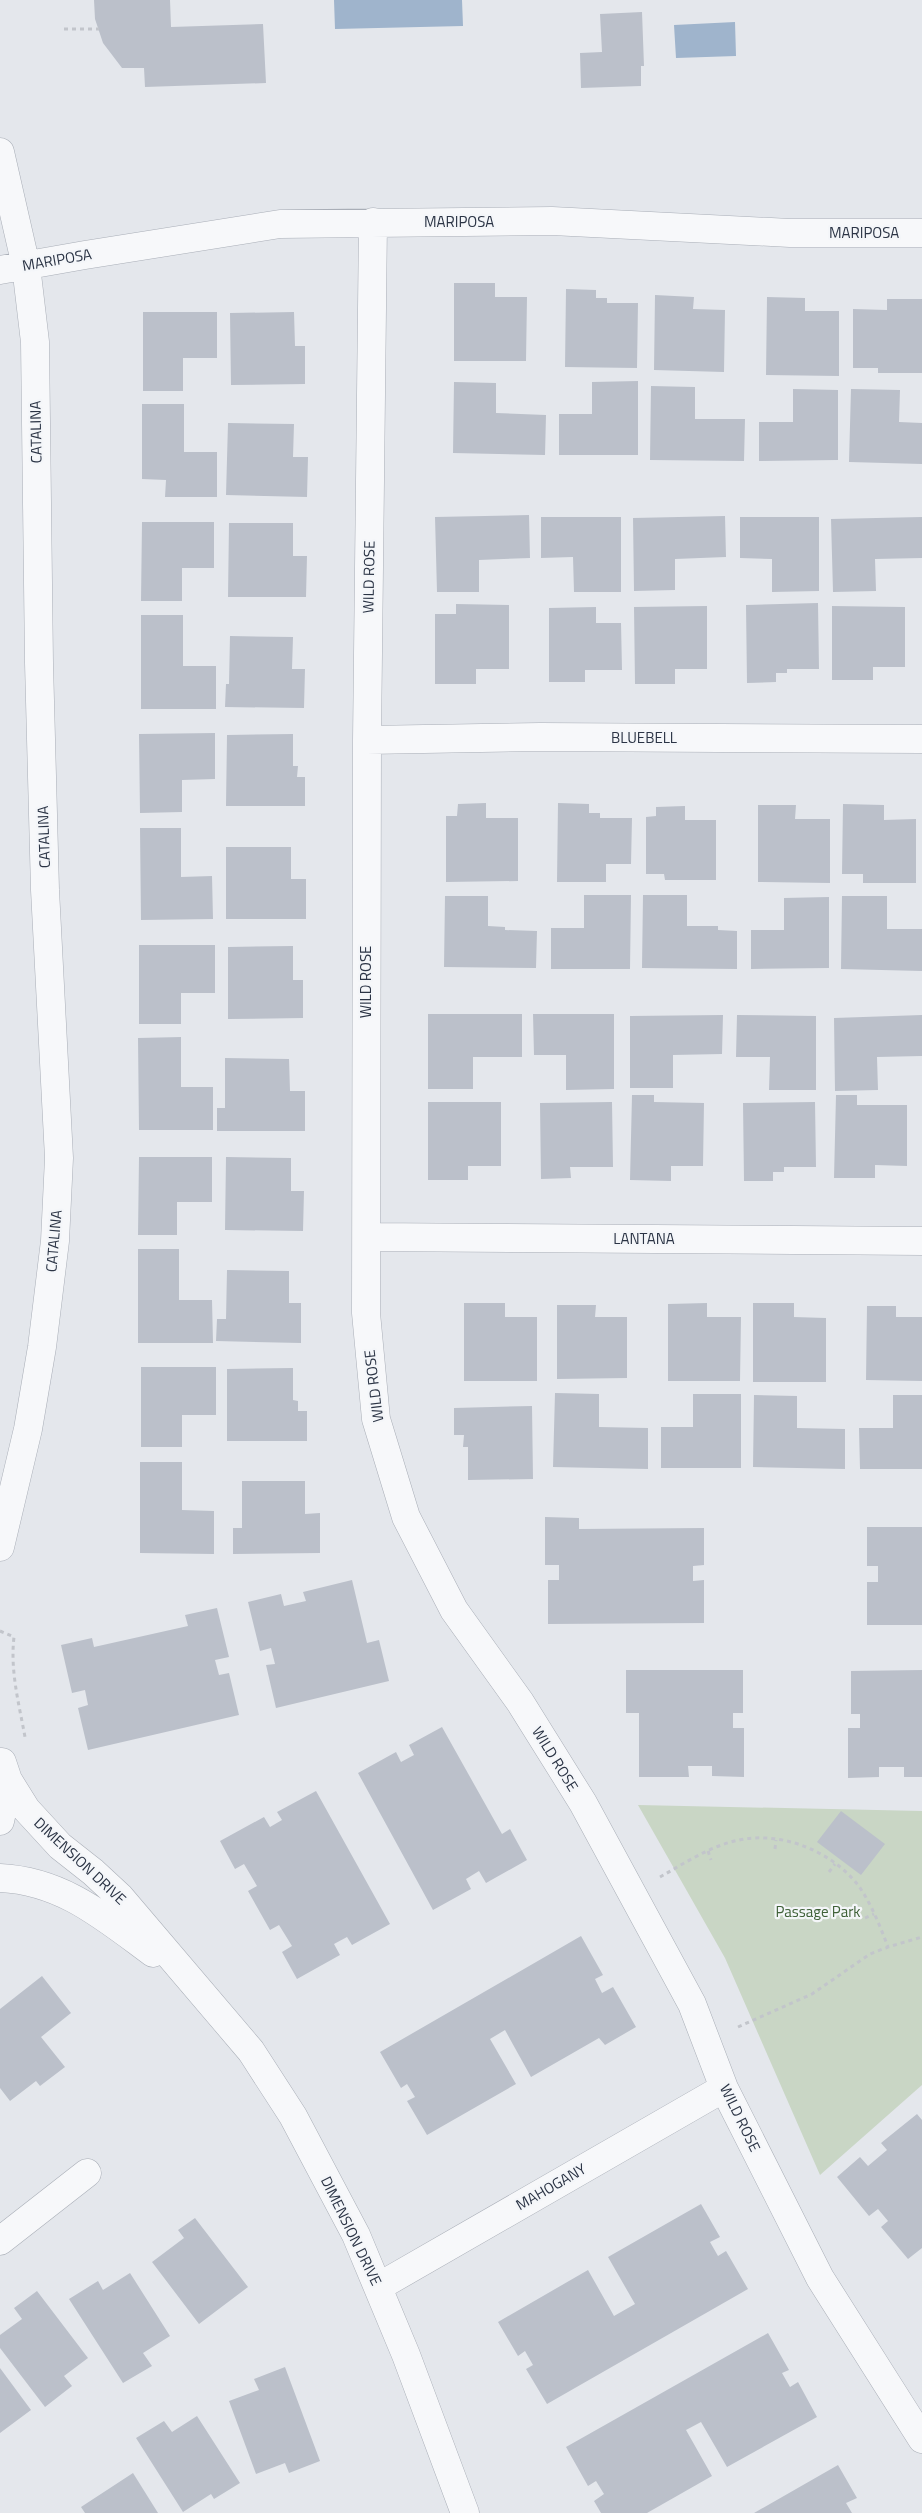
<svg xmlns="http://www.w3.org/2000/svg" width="922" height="2513" font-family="'Titillium Web',sans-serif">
<rect width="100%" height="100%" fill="#e4e7ec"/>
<path fill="#c9d6c5" d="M638,1805L922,1811V2085L820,2175L725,1958Z"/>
<path fill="#9fb4cc" d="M334,0H462L463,26L335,29Z
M735,22L736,56L676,58L674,25Z"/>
<path fill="#bbc0ca" d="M94,0H170L171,27L263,24L266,83L145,87L144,68H122L103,43L95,19Z
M642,12L644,66H641V86L581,88L580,53L602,52L600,14Z
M454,283H495V297H527L526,361H454Z
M566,289L596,290V298H607V303H638L637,368L565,367Z
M655,295L694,297L693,309L725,310L724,372L654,370Z
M767,297L805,298V311H839V376L766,375Z
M887,299H922V373H878V368H853V309L887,310Z
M143,312H217V358H183V391H143Z
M294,312L295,346H305V384L231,385L230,313Z
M638,381V455H559V414H592V382Z
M454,382L496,383V413L546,415L545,455L453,453Z
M651,386L695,387V419H745L744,461L650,460Z
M793,389L838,390V460L759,461V422H793Z
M851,389L900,390L899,422L922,423V464L849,462Z
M142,404H184V452H217V497H165L166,480L142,479Z
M228,423L294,424L293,457H308L307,497L226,495Z
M529,515L530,558L479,560V592H437L435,517Z
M725,516L726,557L675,559V590L634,591L633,518Z
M541,517H621V592H574L573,557L541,558Z
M740,517H819V591L772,592V559L740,558Z
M922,517V558L875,559L876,591L833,592L831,519Z
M142,522H214V568H182V601H141Z
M229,523H293V556H307L306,597H228Z
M818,603L819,669H787V673H776V682L747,683L746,605Z
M456,604L509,605V669H476V684H435V614H456Z
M707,606V669H675V684H635L634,607Z
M832,606L905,607V667H873V680H832Z
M596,607V623H621L622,670H585V682H549V608Z
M141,615H183V666H216V709H141Z
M230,636L293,637L292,669H305L304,708L225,707L226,684H229Z
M215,733V779L182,780V812L140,813L139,734Z
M293,734V766H298L297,777H305V806H226L227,735Z
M486,803V818H518V881L446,882V816H457L458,804Z
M558,803L589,804V813H600V818H632L631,864H606V882H557Z
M843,804L884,805V820L916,819V883H863V874H842Z
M758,805H796L795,819H830V883L758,882Z
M685,806V820H716V880H665L664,874H646V817L656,816V807Z
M140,828H181V877L212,876L213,919L141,920Z
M226,847H291V879H306V919H226Z
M584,895H631L630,969H551V928H584Z
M643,895H687V926H718V930L737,931V969L642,968Z
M445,896H488V926L505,927V930L537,931L536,968L444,967Z
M842,896H887V929H922V971L841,969Z
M829,897V968L751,969V930H784V898Z
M139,945H215V993H181V1024H139Z
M293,946V980H303V1018L228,1019V947Z
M428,1014H522V1057H473V1089H428Z
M533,1014H614V1089L566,1090V1055H534Z
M723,1015L722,1054L673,1055V1088H630V1016Z
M737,1015L816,1016V1090H769L770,1057H736Z
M922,1015V1056L877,1057L878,1090L835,1091L834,1018Z
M181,1037V1087H213V1130H139L138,1038Z
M225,1058L289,1059L290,1091H305V1131H217V1108H225Z
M632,1095H654V1102L704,1103L703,1166H671V1181L630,1180Z
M836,1095H857V1105H907V1166L875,1165V1178H834Z
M428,1102H501V1166H468V1180H428Z
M612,1102L613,1167H570L571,1178L541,1179L540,1103Z
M815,1102L816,1167H784V1172H773V1181H744L743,1103Z
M139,1157H212V1202H177V1235H138Z
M226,1157L291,1158V1191H304L303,1231L225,1230Z
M138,1249H179V1300H212L213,1343H138Z
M227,1270L289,1271V1303H301V1343L216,1341L217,1319H226Z
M464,1303H505V1317H537V1381H464Z
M707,1303V1317H741L740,1381H668V1304Z
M753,1303H794V1317L826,1318V1382H753Z
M557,1305H596L595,1317H627V1378L557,1379Z
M867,1306H896V1317H922V1381L866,1380Z
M141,1367H216V1415H182V1447H141Z
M293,1368V1400L298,1401V1411H307V1441H227V1369Z
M555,1393L599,1394V1427L648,1428V1469L553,1467Z
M693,1394H741V1468H661V1427H693Z
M754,1395L797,1396V1428L845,1429V1469L753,1467Z
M893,1395H922V1469H860L859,1428H893Z
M532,1406L533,1479L468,1480V1447H463L464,1435H454V1408Z
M140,1462H182V1510L214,1511V1554L140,1553Z
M242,1481H305V1514L320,1513V1553L233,1554V1528H242Z
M545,1517L579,1518V1529L704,1528V1565L693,1566V1581L704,1580V1623L548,1624V1580H559V1565H545Z
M867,1527H922V1625H867V1582H878V1566H867Z
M352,1580L367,1643L379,1640L389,1681L276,1708L266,1665L275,1664L271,1648L260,1651L248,1602L281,1594L284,1606L306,1601L303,1592Z
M217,1608L229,1657L215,1660L219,1675L229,1673L239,1715L88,1750L78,1708L88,1705L85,1690L72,1693L61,1645L92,1638L94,1647L188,1626L185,1615Z
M626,1670H743V1713H733V1728H744V1777L712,1776V1766H688L689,1777H639V1713H626Z
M922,1670V1777H904V1767H879V1777L848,1778V1728H860V1714H851V1671Z
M442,1727L502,1834L510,1829L527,1860L486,1883L479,1871L466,1879L471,1889L433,1910L358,1773L396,1752L401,1762L414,1755L409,1745Z
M316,1791L390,1924L352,1945L347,1937L334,1944L340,1955L297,1979L282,1952L292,1946L279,1925L270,1930L248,1891L257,1886L244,1864L235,1869L220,1841L264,1817L270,1827L282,1820L277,1812Z
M841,1811L885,1844L861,1875L817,1842Z
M581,1936L603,1975L595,1979L602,1993L613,1987L636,2027L605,2045L599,2038L531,2077L505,2030L490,2039L516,2084L427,2135L407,2101L415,2097L407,2084L401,2088L380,2052Z
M42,1976L71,2013L41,2037L65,2067L40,2086L36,2081L10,2101L0,2088V2009Z
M917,2114L922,2120V2248L908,2259L881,2227L888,2221L878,2209L869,2216L837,2177L860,2157L868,2166L887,2150L881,2143Z
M701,2204L720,2237L710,2242L718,2256L726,2251L748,2289L547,2404L526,2369L533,2365L525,2351L518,2356L498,2322L588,2270L614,2316L635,2304L608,2257Z
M195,2218L248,2287L199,2324L152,2262L184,2238L178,2230Z
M130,2273L170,2336L143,2353L152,2366L123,2383L69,2299L98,2281L103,2290Z
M37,2291L88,2358L64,2376L72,2386L45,2407L0,2348V2335L22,2319L14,2308Z
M768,2333L789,2370L782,2373L790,2387L798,2382L817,2417L727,2467L701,2422L686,2430L712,2476L647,2513H601L594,2501L604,2494L596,2481L588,2486L566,2447Z
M285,2367L320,2461L289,2473L285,2463L256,2474L229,2401L259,2390L254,2379Z
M0,2368L31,2410L0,2433Z
M197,2416L240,2483L214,2499L211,2494L183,2512L136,2438L164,2421L172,2432Z
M838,2465L857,2498L846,2503L852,2513H754Z
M133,2473L158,2513H85L81,2507Z"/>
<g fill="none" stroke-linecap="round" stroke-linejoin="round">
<g stroke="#a9aeb7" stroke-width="29">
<path id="minor" d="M0,152L26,266L35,342L39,663L45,890L59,1158L55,1241L42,1347L28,1429L0,1547
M373,222L367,740L366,1313L376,1419L406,1517L454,1610L520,1702L583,1803L692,2004L724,2088L820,2278L922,2439
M0,270L85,255L280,224L552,221L790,233H922
M367,740L540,737L922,739
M367,1237L922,1241
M2,1762L8,1780L26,1809L60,1846L93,1872L120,1897L251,2051L293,2116L356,2235L406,2355L465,2513
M0,1821L5,1799L4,1773
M0,1878C63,1881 104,1917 153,1953
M0,2241L87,2173
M378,2287L724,2088"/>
</g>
<path stroke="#c2c5cb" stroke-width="3" stroke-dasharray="4 4" stroke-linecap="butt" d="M64,29H99
M0,1631L14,1637C10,1671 19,1704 25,1737
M775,1849L776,1840
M708,1851L711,1860
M829,1872L835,1864
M660,1877C685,1863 710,1846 739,1840C782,1831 831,1851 858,1885C871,1903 880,1926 888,1947
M865,1918L874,1914
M738,2027L812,1994L870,1954L888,1947L922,1937"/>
<use href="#minor" stroke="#f7f8fa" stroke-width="28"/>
</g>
<g text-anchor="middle" stroke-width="4.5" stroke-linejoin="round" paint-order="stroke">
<g font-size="15" fill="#2b3445" stroke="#f4f6f9">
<text x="459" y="227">MARIPOSA</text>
<text x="864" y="238">MARIPOSA</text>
<text transform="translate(57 260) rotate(-10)" y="5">MARIPOSA</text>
<text transform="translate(36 432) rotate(-91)" y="5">CATALINA</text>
<text transform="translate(369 577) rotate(-89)" y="5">WILD ROSE</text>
<text x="644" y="743">BLUEBELL</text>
<text transform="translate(44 837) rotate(-92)" y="5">CATALINA</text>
<text transform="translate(366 982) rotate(-90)" y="5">WILD ROSE</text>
<text x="644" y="1244">LANTANA</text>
<text transform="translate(54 1241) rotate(-85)" y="5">CATALINA</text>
<text transform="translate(374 1386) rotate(-97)" y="5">WILD ROSE</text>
<text transform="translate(555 1759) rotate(58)" y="5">WILD ROSE</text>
<text transform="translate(80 1861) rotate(43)" y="5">DIMENSION DRIVE</text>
<text transform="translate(740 2118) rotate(64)" y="5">WILD ROSE</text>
<text transform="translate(551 2187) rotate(-30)" y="5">MAHOGANY</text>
<text transform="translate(351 2231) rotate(64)" y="5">DIMENSION DRIVE</text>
</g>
<g font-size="15" fill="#3f6138" stroke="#f4f6f9">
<text x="818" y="1917">Passage Park</text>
</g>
</g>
</svg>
